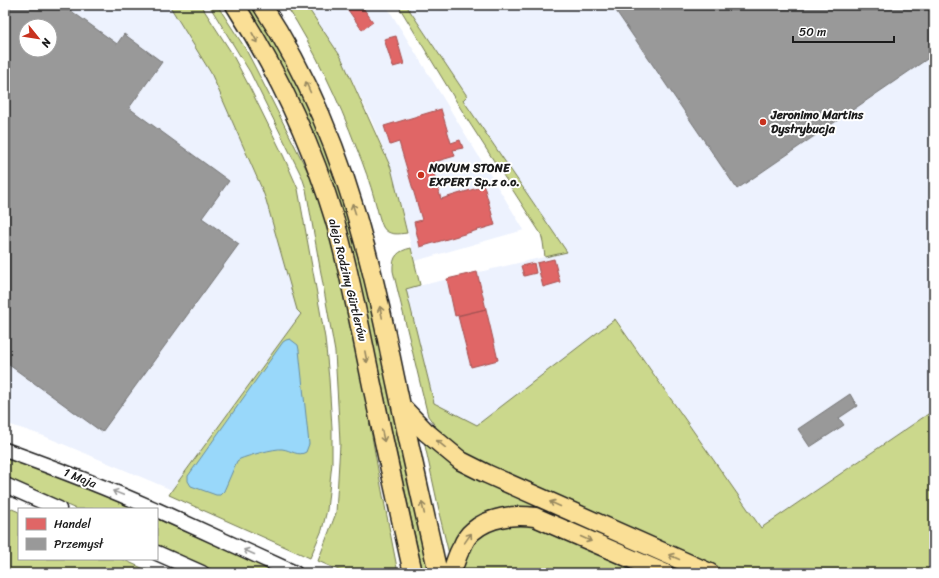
<svg xmlns="http://www.w3.org/2000/svg" width="939" height="578" font-family="Sriracha,sans-serif">
<rect width="100%" height="100%" fill="#fff"/>
<filter id="ink" filterUnits="userSpaceOnUse"><feTurbulence type="fractalNoise" baseFrequency=".025" numOctaves="2"/><feDisplacementMap in="SourceGraphic" scale="8" xChannelSelector="R" yChannelSelector="G"/><feConvolveMatrix kernelMatrix="1 2 1 2 8 2 1 2 1" color-interpolation-filters="sRGB"/></filter>
<g filter="url(#ink)">
<path fill="#edf2fe" fill-rule="evenodd" d="M5,5H169L211,73L266,200L297,310L301,314L172,490L44,436L5,423ZM26,26H50V50H26Z
M306,5H386L524,230L415,261L391,168L372,121L341,57Z
M406,5H934V410L761,528L616,319L477,426L434,403L405,289L566,252L462,99L467,96Z"/>
<path fill="#cbd88c" stroke="#747a54" d="M169,5H200L202,7L231,52L249,86L284,157L298,189L325,338L329,379L332,428V463L327,510L322,530L310,558L169,495L172,490L301,314L297,310L266,200L262,189L211,73Z
M209,5H217L245,48L256,69L313,182L320,198L335,251L362,380L378,470L398,573H345L318,561L336,513L340,444L339,422L335,352L309,206L306,189L302,177L250,72Z
M244,5H253L275,41L305,99L335,173L366,281L430,573H423L368,321Z
M286,5H306L341,57L391,168L407,233C399,234 388,236 383,227C380,221 377,208 375,201C370,183 364,166 357,149C338,99 315,50 286,5Z
M398,5H406L467,96L463,100L567,252L545,257L543,242L541,234L467,119Z
M411,248L420,285L406,289L434,403L477,425L615,319L761,528L934,410V573H726L527,485L460,453L441,434L428,416L393,271C392,256 398,251 411,248Z
M424,441L694,573H681L552,516L527,509L449,554L439,513L440,512L439,510Z
M5,457L75,483L135,509H76L5,478Z
M5,506L19,512V559H122L153,573H5Z
M157,519L268,568L277,573H220L157,545Z
M524,522L649,573H459L466,554L479,537L495,526Z"/>
<path fill="#99d8fa" stroke="#678da1" d="M290,339L298,345L299,350L309,444L306,452C298,457 291,450 282,449C275,448 247,456 240,459L237,461L224,491L220,495H216L191,486L188,481V476L283,342L286,340Z"/>
<path fill="#e06666" stroke="#a55050" d="M349,5H361L373,22L362,30L346,7Z
M396,36L404,64L393,67L384,39Z
M441,109L451,143L460,140L463,148L453,150L455,156L431,163L441,199L484,186L495,225L420,247L414,222L422,220L399,142L390,145L384,126Z
M554,259L560,282L543,287L537,263Z
M534,263L536,273L524,276L521,266Z
M477,272L486,309L455,316L447,279Z
M486,309L498,360L471,367L458,316Z"/>
<path fill="#999" stroke="#747474" fill-rule="evenodd" d="M5,5H63L117,44L124,34L162,62L129,108L229,181L202,218L239,244L102,432L5,362ZM26,26H50V50H26Z
M612,5H934V56L933,55L737,189Z
M850,394L857,406L839,418L844,425L810,447L798,429Z"/>
<g fill="none" stroke-linecap="round" stroke-linejoin="round">
<g stroke="#1c1c1c" stroke-width="17">
<path id="minor" d="M5,450C55,468 105,487 154,509
M5,485L59,509
M157,510L295,573
M157,553L202,573"/>
</g>
<g stroke="#1c1c1c" stroke-width="21">
<path id="major" d="M235,5C278,72 312,145 335,221C352,280 362,339 375,399C387,457 400,515 413,573
M262,5C310,78 343,162 365,246C378,292 387,340 397,387C410,449 424,511 438,573
M401,406L426,432L461,461L487,474L710,573
M451,573C455,565 457,554 462,547C464,542 468,535 473,531C489,517 514,514 535,517L664,573"/>
</g>
<use href="#minor" stroke="#fff" stroke-width="14"/>
<use href="#major" stroke="#fadf96" stroke-width="18"/>
</g>
<defs><path id="oneway-shaft" d="M-6 0H5M1.5-3L5.5 0L1.5 3" fill="none" stroke-width="1.6" stroke-linecap="round" stroke-linejoin="round"/></defs>
<g stroke="#96875f">
<use href="#oneway-shaft" transform="translate(255 38) rotate(61)"/>
<use href="#oneway-shaft" transform="translate(308 87) rotate(-114)"/>
<use href="#oneway-shaft" transform="translate(354 209) rotate(-108)"/>
<use href="#oneway-shaft" transform="translate(381 312) rotate(-102)"/>
<use href="#oneway-shaft" transform="translate(366 357) rotate(79)"/>
<use href="#oneway-shaft" transform="translate(383 436) rotate(78)"/>
<use href="#oneway-shaft" transform="translate(441 444) rotate(-141)"/>
<use href="#oneway-shaft" transform="translate(555 504) rotate(-156)"/>
<use href="#oneway-shaft" transform="translate(423 508) rotate(-103)"/>
<use href="#oneway-shaft" transform="translate(468 538) rotate(-55)"/>
<use href="#oneway-shaft" transform="translate(586 539) rotate(24)"/>
<use href="#oneway-shaft" transform="translate(674 557) rotate(-156)"/>
</g>
<g stroke="#999">
<use href="#oneway-shaft" transform="translate(118 493) rotate(-158)"/>
<use href="#oneway-shaft" transform="translate(249 552) rotate(-156)"/>
</g>
</g>
<g fill="#c8321e" stroke="#fff" stroke-width="1.5">
<circle cx="763" cy="122" r="4"/>
<circle cx="421" cy="175" r="4"/>
</g>
<g text-anchor="middle" stroke-width="4" stroke-linejoin="round" paint-order="stroke">
<g font-size="12" font-weight="bold" fill="#1c1c1c" stroke="#fff" text-anchor="start">
<text x="771" y="119">Jeronimo Martins<tspan x="771" dy="14">Dystrybucja</tspan></text>
<text x="429" y="172">NOVUM STONE<tspan x="429" dy="14">EXPERT Sp.z o.o.</tspan></text>
</g>
<g font-size="12" fill="#1c1c1c" stroke="#fff">
<text transform="translate(348 280) rotate(76)" y="4">aleja Rodziny Gürtlerów</text>
<text transform="translate(80 478) rotate(22)" y="4">1 Maja</text>
</g>
</g>
<rect width="939" height="578" fill="none" stroke="#fff" stroke-width="20"/>
<rect x="10" y="10" width="919" height="558" fill="none" stroke="#1c1c1c" stroke-width="1.5" filter="url(#ink)"/>
<rect x="18" y="508" width="140" height="52" fill="#ffffff" stroke="#a4a4a4"/>
<rect x="26" y="518" width="20" height="12" fill="#e06666" stroke="#a4a4a4"/>
<text x="54" y="528" font-size="12" fill="#1c1c1c">Handel</text>
<rect x="26" y="538" width="20" height="12" fill="#999999" stroke="#a4a4a4"/>
<text x="54" y="548" font-size="12" fill="#1c1c1c">Przemysł</text>
<g transform="translate(38 38) rotate(120)"><circle r="19" fill="#ffffff" stroke="#a4a4a4"/>
<path d="M0-3L7 15L0 10L-7 15Z" fill="#c8321e"/>
<text y="-6" font-size="11" font-weight="bold" text-anchor="middle" fill="#1c1c1c">N</text>
</g>
<path d="M793 36v6h101v-6" fill="none" stroke="#1c1c1c" stroke-width="2"/>
<text x="799" y="36" font-size="12" fill="#1c1c1c" stroke="#ffffff" stroke-width="3" paint-order="stroke">50 m</text>
</svg>
